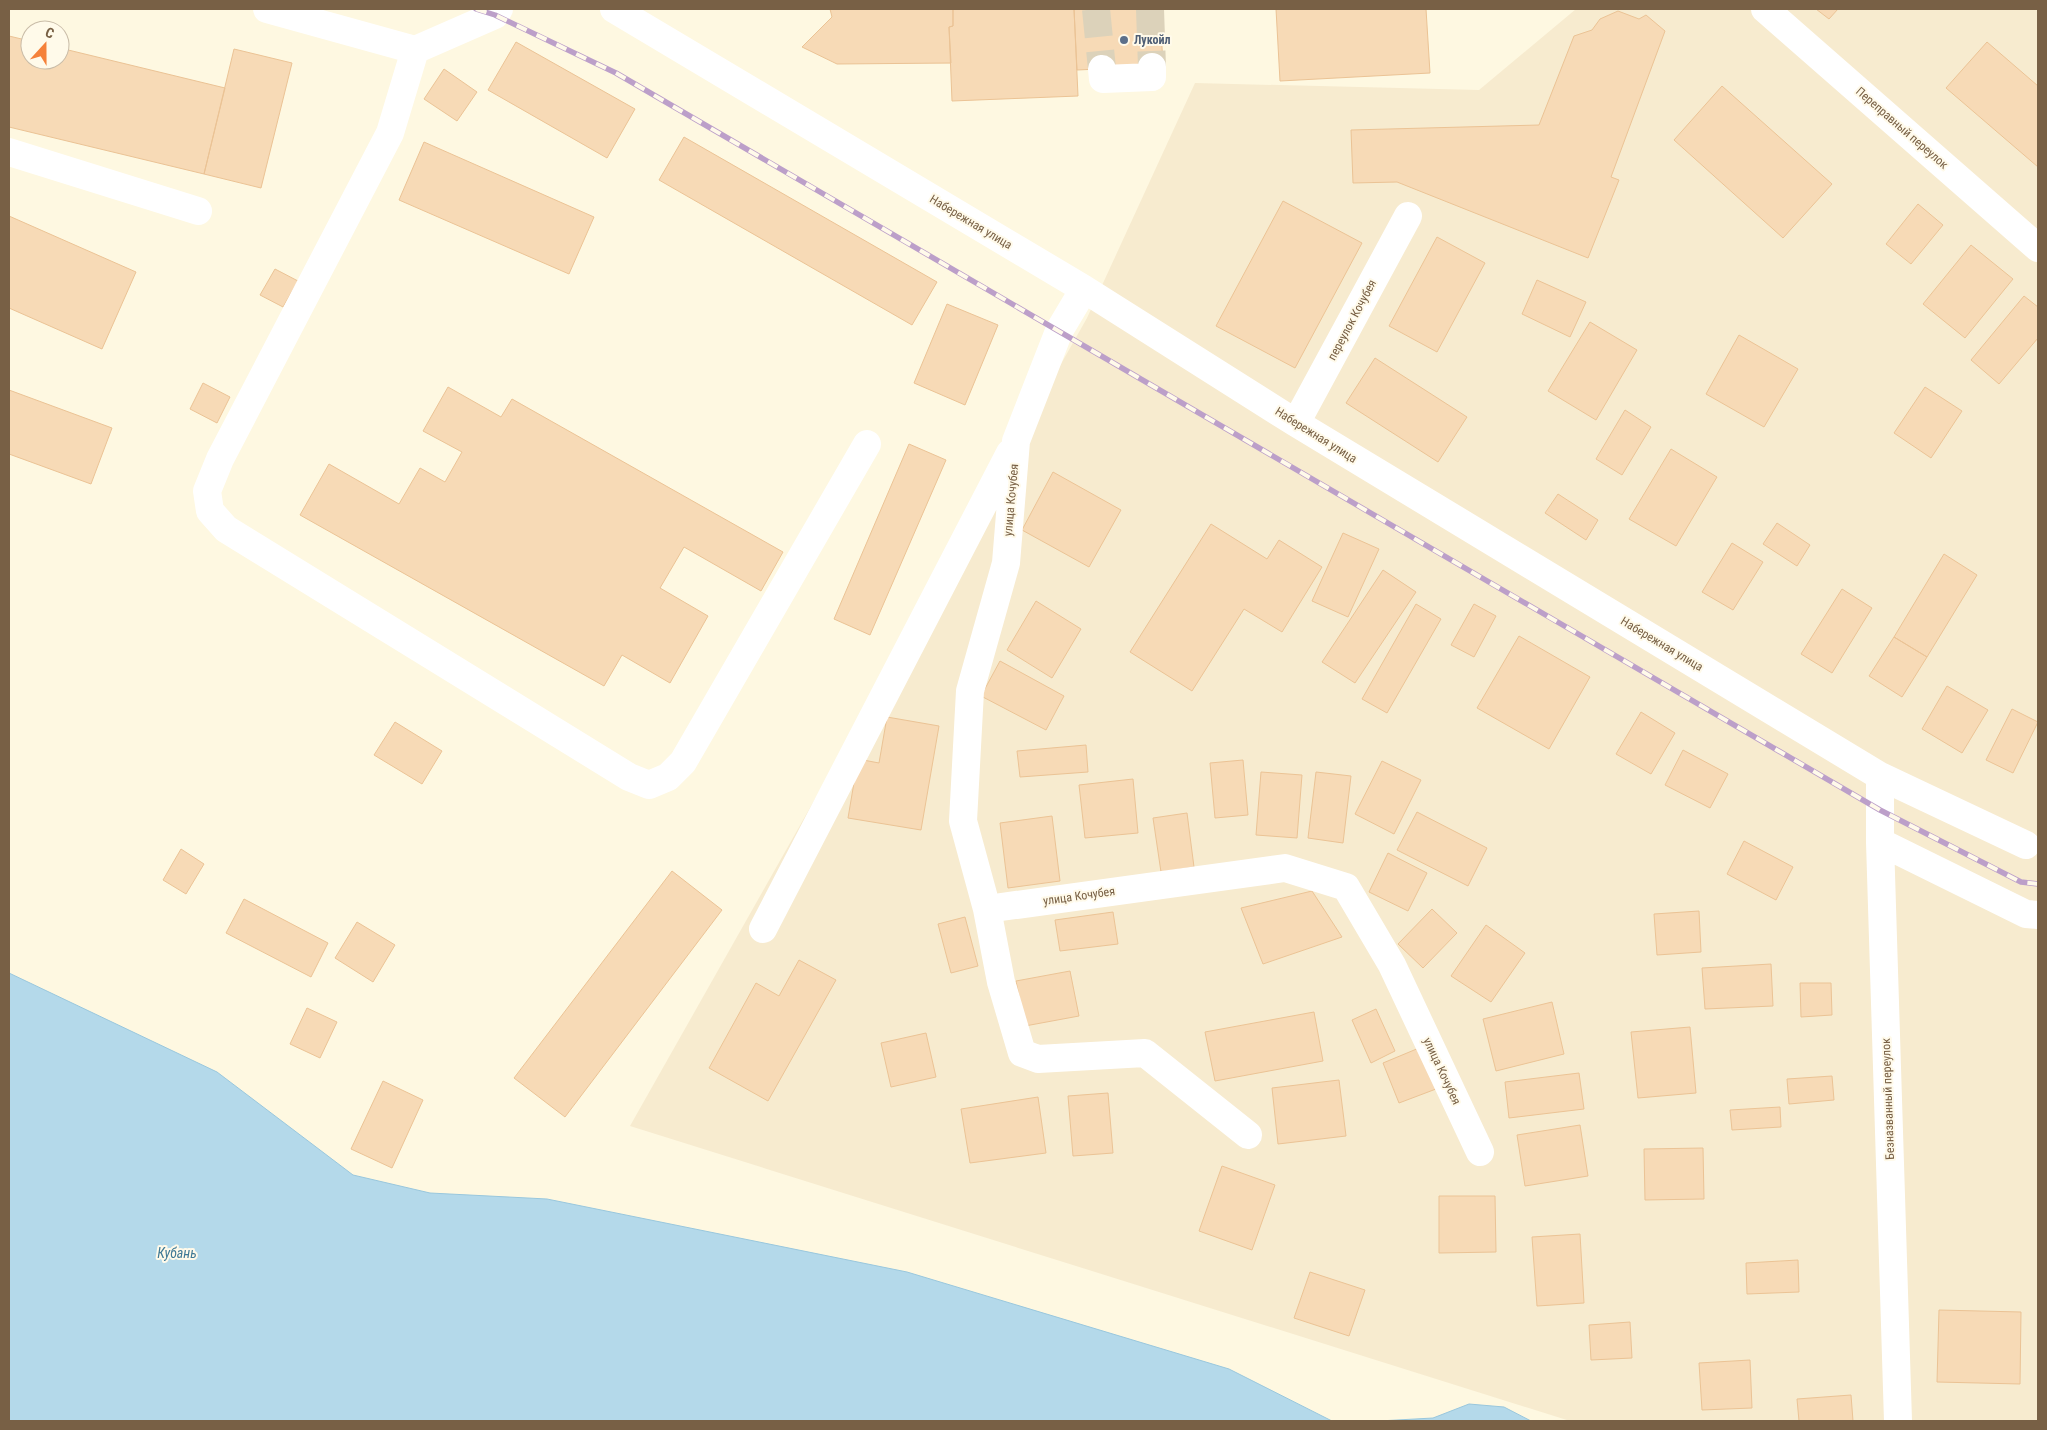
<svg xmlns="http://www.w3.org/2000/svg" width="2047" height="1430" font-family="'Roboto Condensed',sans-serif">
<rect width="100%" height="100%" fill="#fef8e1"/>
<path fill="#f7ebcf" d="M1576,9H2038V1421H1570L630,1126L1087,318L1195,83L1479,90Z"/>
<path fill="#b4d9ea" stroke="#99c7dd" d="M9,973L217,1072L353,1175L430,1193L547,1199L907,1272L1229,1369L1332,1421H9Z
M1469,1404L1504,1407L1531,1421H1379L1433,1418Z"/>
<path fill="#f7dab6" stroke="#ebc395" d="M830,9H953V26L949,27L951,63L837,64L802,47L832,17Z
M953,9H1074L1078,96L952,101L949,27L953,26Z
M1074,9H1160L1163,66L1077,70Z
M1276,9H1426L1430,73L1280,81Z
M1816,9H1838L1829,19Z
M1618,11L1639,19L1646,15L1665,31L1611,177L1619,180L1588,258L1397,182L1353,183L1351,130L1539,125L1574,36L1592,30L1600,19Z
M9,36L30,41V60H60V48L225,88L204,174L9,127Z
M516,42L635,109L607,158L488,90Z
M1987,42L2038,86V167L1946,88Z
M234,49L292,63L261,188L204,174Z
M444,69L477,92L457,121L424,99Z
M1722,86L1832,184L1783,238L1674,140Z
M684,137L937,282L912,325L659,180Z
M424,142L594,217L569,274L399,200Z
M1283,201L1362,243L1295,368L1216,326Z
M1918,204L1943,225L1911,264L1886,244Z
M9,216L136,272L102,349L9,308Z
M1437,237L1485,263L1437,352L1389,326Z
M1971,245L2013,279L1965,338L1923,304Z
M275,269L298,281L283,307L260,295Z
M1537,280L1586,302L1570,337L1522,314Z
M2024,296L2038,307V338L1999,384L1971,360Z
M947,304L998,325L965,405L914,383Z
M1590,322L1637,350L1596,420L1548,391Z
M1739,335L1798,369L1764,427L1706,394Z
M1375,358L1467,417L1438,462L1346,403Z
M203,383L230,397L217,423L190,409Z
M448,387L501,417L512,399L783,552L761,591L684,547L660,588L708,616L670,683L622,655L604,686L300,515L329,464L399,504L420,468L445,482L462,452L423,431Z
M1925,387L1962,411L1931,458L1894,433Z
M9,390L112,428L91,484L9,454Z
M1625,410L1651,427L1622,475L1596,459Z
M909,444L946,460L870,635L834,619Z
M1671,449L1717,477L1676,546L1629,519Z
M1053,472L1121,510L1089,567L1022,530Z
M1558,494L1598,520L1586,540L1545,513Z
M1777,523L1810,545L1797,566L1763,544Z
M1211,524L1267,559L1279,540L1322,567L1282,632L1244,609L1192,691L1130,652Z
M1343,533L1379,549L1348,617L1312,601Z
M1732,543L1763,562L1733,610L1702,592Z
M1944,554L1977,575L1927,657L1894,637Z
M1383,570L1416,592L1355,683L1322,662Z
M1842,589L1872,608L1832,673L1801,654Z
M1036,601L1081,629L1052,678L1007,650Z
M1416,604L1441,619L1387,713L1362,699Z
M1474,604L1496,616L1474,657L1451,645Z
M1519,636L1590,677L1549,749L1477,708Z
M1894,637L1927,657L1902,697L1869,676Z
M1000,661L1064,696L1046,730L981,696Z
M1947,686L1988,710L1962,753L1922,729Z
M2012,709L2038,722L2013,773L1986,760Z
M1641,712L1675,733L1651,774L1616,754Z
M887,717L939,726L921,830L848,818L858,759L879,763Z
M395,722L442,751L422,784L374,755Z
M1086,745L1088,772L1020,777L1017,751Z
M1683,750L1728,774L1710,808L1665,785Z
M1243,760L1248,815L1215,818L1210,763Z
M1382,761L1421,780L1394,834L1355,814Z
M1261,772L1302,775L1297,838L1256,835Z
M1316,772L1351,776L1343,843L1308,838Z
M1133,779L1138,833L1085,838L1079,785Z
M1417,812L1487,848L1468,886L1397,850Z
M1187,813L1194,867L1161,872L1153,818Z
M1052,816L1060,881L1008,888L1000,823Z
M1744,841L1793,867L1776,900L1727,874Z
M181,849L204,864L186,894L163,880Z
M1388,853L1427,873L1408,911L1369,892Z
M672,871L722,910L565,1117L514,1078Z
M1312,891L1342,937L1263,964L1241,908Z
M244,899L328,943L311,977L226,933Z
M1432,909L1457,933L1423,968L1398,944Z
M1699,911L1701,952L1657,955L1654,914Z
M1113,912L1118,944L1060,951L1055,920Z
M965,917L978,966L951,973L938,924Z
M357,922L395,945L373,982L335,958Z
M1486,925L1525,953L1491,1002L1451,976Z
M799,960L836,980L768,1101L709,1068L756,983L779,996Z
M1771,964L1773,1006L1705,1009L1702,968Z
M1070,971L1079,1016L1025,1026L1016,981Z
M1800,983H1831L1832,1015L1801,1017Z
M1552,1002L1564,1054L1496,1071L1483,1019Z
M307,1008L337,1022L320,1058L290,1044Z
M1376,1009L1395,1051L1371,1063L1352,1020Z
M1314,1012L1323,1061L1215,1081L1205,1032Z
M1690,1027L1696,1093L1638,1098L1631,1032Z
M926,1033L936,1077L891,1087L881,1043Z
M1419,1048L1436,1089L1399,1103L1383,1063Z
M1579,1073L1584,1109L1509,1118L1505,1082Z
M1832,1076L1834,1100L1789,1104L1787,1079Z
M1339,1080L1346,1136L1278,1144L1272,1088Z
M383,1081L423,1100L392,1168L351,1149Z
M1108,1093L1113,1153L1073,1156L1068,1096Z
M1038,1097L1046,1153L970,1163L961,1109Z
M1780,1107L1781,1127L1732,1130L1730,1110Z
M1580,1125L1588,1176L1525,1186L1517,1135Z
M1703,1148L1704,1199L1645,1200L1644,1149Z
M1222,1166L1275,1185L1252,1250L1199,1231Z
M1439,1196H1495L1496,1252L1439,1253Z
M1580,1234L1584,1303L1537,1306L1532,1237Z
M1798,1260L1799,1292L1747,1294L1746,1263Z
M1310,1272L1365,1290L1349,1336L1294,1318Z
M1939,1310L2021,1312L2020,1384L1937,1382Z
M1630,1322L1632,1358L1591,1360L1589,1325Z
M1750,1360L1752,1408L1702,1410L1699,1363Z
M1851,1395L1853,1421H1799L1797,1399Z"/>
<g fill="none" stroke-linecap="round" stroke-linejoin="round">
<path stroke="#dcd2ba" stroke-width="28" stroke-dasharray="28 14" stroke-linecap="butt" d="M1096,9L1102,69
M1150,9L1152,67"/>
<path stroke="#fff" stroke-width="28" d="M267,9L415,50L495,15L499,9
M614,9L1084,289L1296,423L1880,776L2026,845
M1765,9L2038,248
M415,50L390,133L220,459L207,491L210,511L226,529L629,777L649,785L668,777L683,762L867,444
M1102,69L1103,79L1152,77V67
M9,152L198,211
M1084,289L1059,331L1016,441L1006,563L970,691L963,821L987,909L1285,868L1346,887L1392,965L1480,1152
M1296,423L1408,216
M1880,776V842L1898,1421
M1880,842L2026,914L2038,915
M987,909L1001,982L1022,1053L1038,1059L1145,1053L1248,1135
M763,929L1010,453"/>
<g stroke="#bc9fc9" stroke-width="5.5">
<path id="rail" d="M476,9L495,15L616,73L1880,810L2021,882L2038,884"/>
</g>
<use href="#rail" stroke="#fffaea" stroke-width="4" stroke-dasharray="11" stroke-linecap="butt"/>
</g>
<circle fill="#5c6f8a" stroke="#fffaea" stroke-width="2" cx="1124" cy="40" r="5"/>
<g text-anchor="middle" stroke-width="4" stroke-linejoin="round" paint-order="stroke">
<g font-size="12" font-weight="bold" fill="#4e5e75" stroke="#fffaea" text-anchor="start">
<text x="1134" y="44">Лукойл</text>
</g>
<g font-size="12" fill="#786045" stroke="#fffaea">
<text transform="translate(1902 128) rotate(41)" y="4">Переправный переулок</text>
<text transform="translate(971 222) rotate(31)" y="4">Набережная улица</text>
<text transform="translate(1352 320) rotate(-62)" y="4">переулок Кочубея</text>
<text transform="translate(1316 435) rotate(32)" y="4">Набережная улица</text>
<text transform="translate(1011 500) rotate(-85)" y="4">улица Кочубея</text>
<text transform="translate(1662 644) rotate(31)" y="4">Набережная улица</text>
<text transform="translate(1079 896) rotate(-8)" y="4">улица Кочубея</text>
<text transform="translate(1442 1071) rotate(65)" y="4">улица Кочубея</text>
<text transform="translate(1888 1099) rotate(-92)" y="4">Безназванный переулок</text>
</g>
<g font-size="14" font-style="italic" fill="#3f7995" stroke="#fffaea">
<text x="177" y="1258">Кубань</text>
</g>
</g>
<rect width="2047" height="1430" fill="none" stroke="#786045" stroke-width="20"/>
<g transform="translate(45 45) rotate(21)"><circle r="24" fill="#fffaea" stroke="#c9bca8"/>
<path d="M0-4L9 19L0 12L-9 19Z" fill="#f5813a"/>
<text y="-8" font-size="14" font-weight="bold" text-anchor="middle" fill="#786045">С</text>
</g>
</svg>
